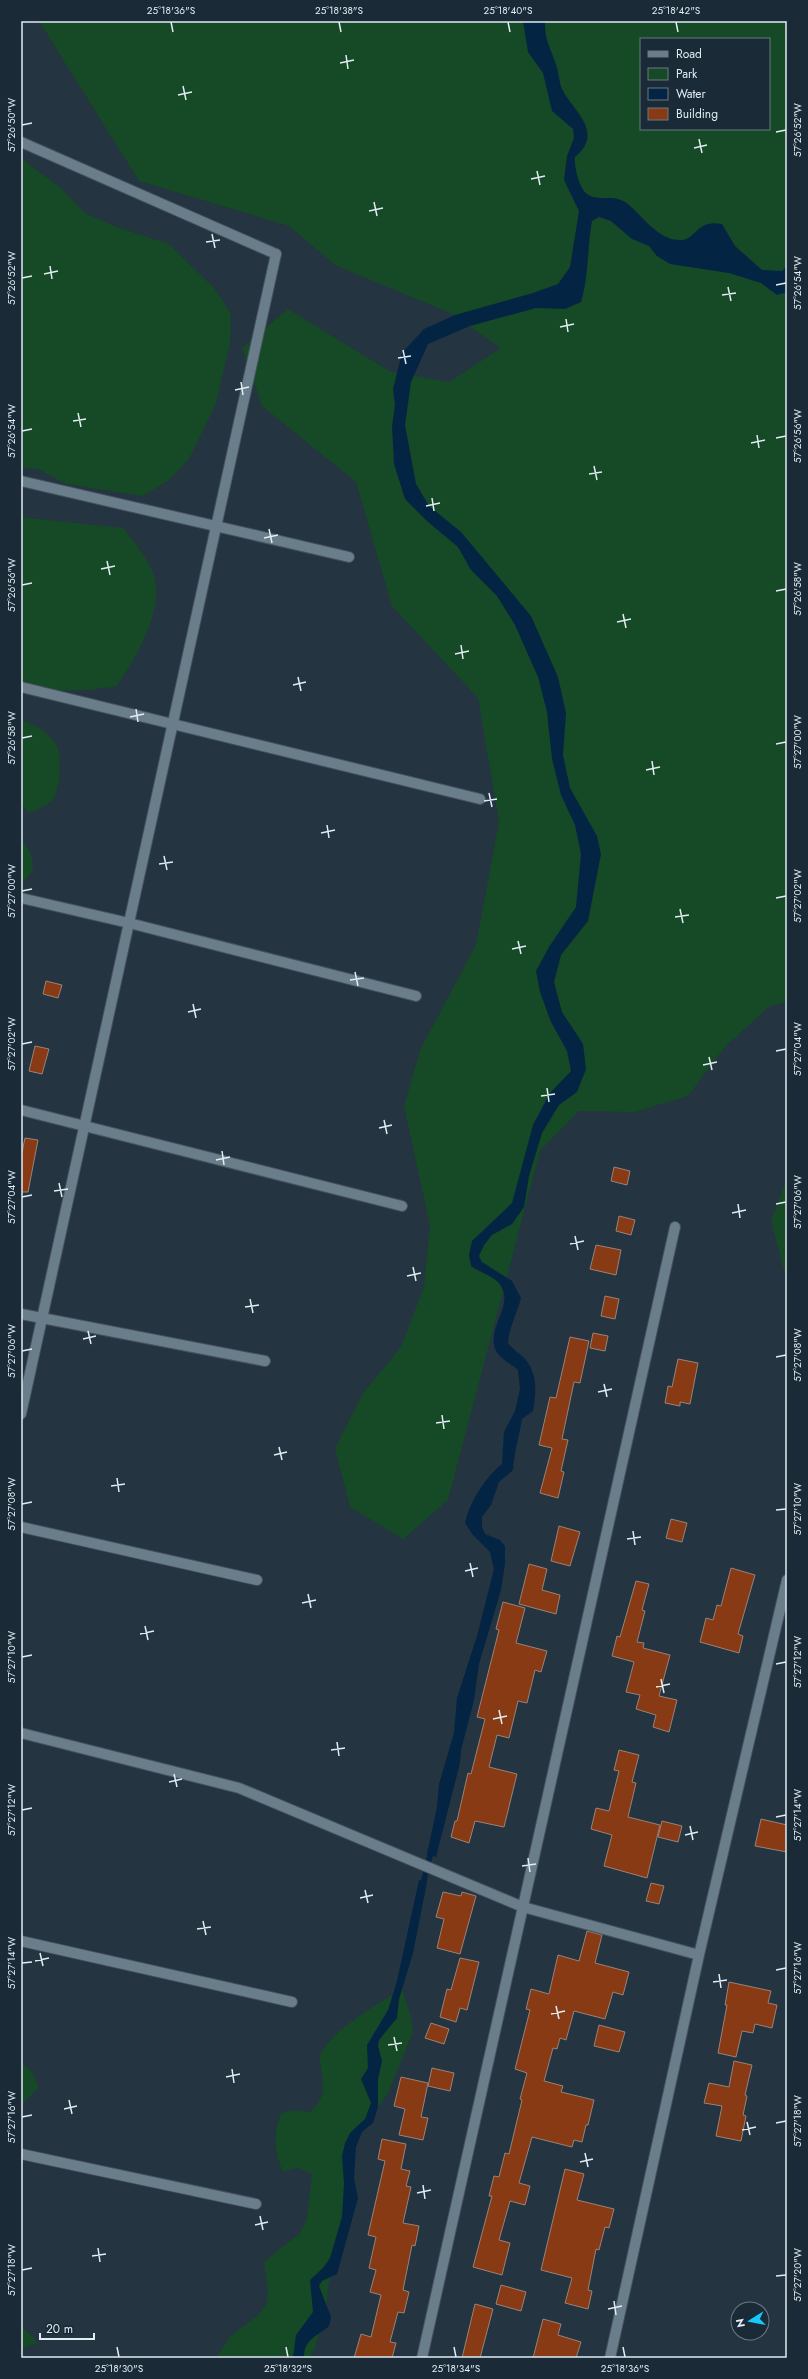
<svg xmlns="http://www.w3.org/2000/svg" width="808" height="2379" font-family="Jost,sans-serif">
<rect width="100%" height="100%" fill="#243440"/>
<path fill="#164926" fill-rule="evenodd" d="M39,21H787V1002L770,1006L725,1047L688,1096L635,1112L579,1111L540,1151L448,1500L403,1539L350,1507L335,1448L363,1393L401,1347L424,1286L430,1226L404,1106L420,1050L476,945L499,822L478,698L392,606L356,482L262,406L242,348L288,309L391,372L449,382L501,348L450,313L335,265L289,226L139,181ZM641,39H769V129H641Z
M21,158L62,189L85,213L114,226L169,244L214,288L231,314L230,344L215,406L189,459L169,480L143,496L66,484L38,469L21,467Z
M21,517L123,528C134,542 149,559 154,576C164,611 136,658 117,686L89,690L38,691L21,680Z
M21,720C32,723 47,732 54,741C63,750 61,791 52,800C45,807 37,810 28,813L21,801Z
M21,840C34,853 40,872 21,883Z
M787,1178V1282L771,1221Z
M402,1989L411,2017L413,2032L388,2093L360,2133L353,2147L347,2210L328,2286L327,2303L315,2348L310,2358H216L231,2336L257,2316L266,2305L268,2291L264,2262L300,2233L307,2219L312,2174L298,2168L283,2172C274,2152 273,2134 281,2113L295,2110L310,2112C326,2096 324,2090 321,2068C321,2064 319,2059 320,2056C329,2031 380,2003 402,1989Z
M21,2064C33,2069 35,2076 38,2088L22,2104Z
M21,2325L38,2343L21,2349Z"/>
<path fill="#042443" d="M523,21H545C544,41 552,50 557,68C559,74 559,82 562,89C573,111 605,132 575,157C574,167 579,188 587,194C598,202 613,194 625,202C642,214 658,242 682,240C696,239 697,219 722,224L735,246L762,270L782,271L787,266V292L777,295L761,283L729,273L670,264L657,256L649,246L632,239L611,221L599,217L592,221C587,248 589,275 581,302L565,309L536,308L470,326L428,344L411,382L405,425L416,484L429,506L461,532L531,616L558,677L566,713L563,755L570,788L597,836L601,854L588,921L561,955L554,982L562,1012L583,1044L586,1069L577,1092L559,1105L542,1133L529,1176L524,1207L512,1224L492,1235L484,1245L479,1256L482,1262L512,1281L521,1298C517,1314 509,1327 508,1343C513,1350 521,1354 526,1360C538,1376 536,1392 533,1411L522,1419C519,1437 514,1452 513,1470L499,1482L491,1505L482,1517V1527L485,1534L500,1540L505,1546V1564L501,1590L479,1664L474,1700L461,1750L460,1763L436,1857L427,1854L437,1807L439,1784L454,1733L457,1698L477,1636L494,1569L490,1552L473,1535L465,1523C470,1501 485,1478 502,1464L504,1432L515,1411L520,1389L518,1370C511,1364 499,1358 495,1349C487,1324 517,1304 498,1282C493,1277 478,1271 471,1266L469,1255L472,1241L512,1203L533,1125L550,1093L571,1071L567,1051L551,1022L540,992L536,971L549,947L576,907L581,854L575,825L561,795L552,759L547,712L538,677L515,625L497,596L471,570L458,547L427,521L405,499L394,464L392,426L395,405L393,389L402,353L424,329L455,315L533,293L558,284L570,267L579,211L564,180L567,156L574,138L573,129L552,111L543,73L528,52Z
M419,1880L427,1882L413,1953L399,1999L397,2018L379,2040L378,2046L382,2061L378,2079V2107L373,2123L362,2132L356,2147L354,2178L358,2198L337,2274L322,2281L319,2286L331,2317L329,2326C317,2337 304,2338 304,2358H293L296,2335L313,2312L310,2280L323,2268L330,2258L342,2217L344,2183L342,2156L345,2143L350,2133L365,2119L371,2103L361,2079L368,2068L367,2045L388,2010L397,1981Z"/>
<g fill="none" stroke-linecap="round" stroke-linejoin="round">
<path stroke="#042443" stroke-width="5.5" d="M422,1888L432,1848"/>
</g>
<path fill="#873a14" stroke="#998379" d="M46,981L62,985L58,998L43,994Z
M35,1046L49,1049L42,1074L29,1071Z
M25,1138L38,1140L28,1192H21V1157Z
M614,1167L630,1171L627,1185L611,1181Z
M619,1216L635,1220L631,1235L616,1231Z
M596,1245L621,1250L616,1275L590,1269Z
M605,1296L619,1299L615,1319L601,1316Z
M593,1333L608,1336L605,1351L590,1348Z
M570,1337L589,1341L580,1383L574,1382L562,1439L568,1440L561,1471L564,1472L558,1498L540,1493L552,1448L539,1445L550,1397L556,1398Z
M678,1359L698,1363L690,1404L680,1402V1406L665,1403L668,1386L672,1387Z
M671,1519L687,1523L682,1542L666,1538Z
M559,1526L580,1532L570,1566L551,1561Z
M529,1564L547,1569L542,1590L560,1595L556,1614L519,1604Z
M731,1568L755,1575L738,1634L743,1636L739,1653L700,1642L706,1618L713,1620L717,1605L721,1606Z
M636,1581L649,1584L642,1610L645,1611L637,1642L644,1643L643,1648L670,1655L659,1696L677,1700L669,1732L653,1727L656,1715L636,1709L640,1695L626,1692L634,1662L612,1656L617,1636L620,1637Z
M503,1602L525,1608L516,1643L547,1651L541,1672L535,1670L527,1703L518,1701L509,1738L497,1735L489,1767L517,1774L504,1827L475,1821L469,1843L451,1837L455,1821H457L468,1773L471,1774L485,1719L477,1717L499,1630L496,1629Z
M619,1750L639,1755L632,1782L636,1783L628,1817L660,1825L647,1878L604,1866L612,1835L591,1829L596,1808L609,1811L619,1771L614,1770Z
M761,1819L787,1825V1852L755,1846Z
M662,1821L682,1826L678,1842L658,1837Z
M651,1883L664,1886L659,1904L646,1901Z
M443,1892L461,1896L462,1892L476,1896L460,1954L437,1948L444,1919L436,1917Z
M587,1931L602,1935L595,1963L629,1972L623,1995L613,1992L605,2019L574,2011L566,2040L560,2038L557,2049L553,2048L544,2081L563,2086L561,2092L594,2100L588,2125H586L582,2142L574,2140L572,2147L532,2137L519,2183L530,2186L525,2205L510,2201L499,2240L510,2243L502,2275L473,2267L492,2196H489L494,2176L499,2177L505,2153L509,2154L522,2100L520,2099L527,2073L515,2069L530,2010L526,2009L531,1989L549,1994L558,1955L579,1961Z
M460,1958L479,1962L467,2010L460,2008L456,2022L440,2017L447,1989L451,1990Z
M729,1982L771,1991L768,2003L777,2005L772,2028L755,2024L753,2033L742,2031L736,2057L718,2053L727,2005H725Z
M431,2023L449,2029L444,2044L425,2038Z
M599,2025L625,2032L619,2052L594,2046Z
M734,2061L752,2065L745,2095L747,2096L743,2115L746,2116L741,2141L716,2136L722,2106L704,2103L709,2083L729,2087Z
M432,2068L454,2073L450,2091L428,2086Z
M401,2077L428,2083L421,2117L428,2118L423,2140L399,2135L405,2109L394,2106Z
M382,2139L406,2144L401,2169L410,2171L406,2186L411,2187L403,2223L419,2226L415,2246L412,2245L403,2290L409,2292L404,2313L398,2312L390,2342L396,2343L392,2358H354L361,2334L371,2337L381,2295L370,2292L376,2270L369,2268L376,2237L368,2235L385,2161L378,2159Z
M565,2169L584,2174L577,2200L614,2209L609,2228L605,2227L599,2250L596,2249L588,2290L592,2291L588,2309L565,2303L572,2278L541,2270Z
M501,2285L526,2292L521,2311L496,2304Z
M475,2304L493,2309L480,2358H462Z
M543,2319L561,2324L558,2335L581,2342L576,2358H533Z"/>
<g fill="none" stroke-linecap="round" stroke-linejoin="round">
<g stroke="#43525c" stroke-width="12">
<path id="service" d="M21,142L276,254
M21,481L349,557
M21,687L480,799
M21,898L129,923L416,996
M21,1110L402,1206
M21,1314L265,1361
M21,1527L257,1580
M21,2154L256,2204"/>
</g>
<g stroke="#43525c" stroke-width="12">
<path id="minor" d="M21,1414L276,254
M21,1733L239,1788L523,1907L699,1955
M21,1941L292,2002
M422,2358L675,1227
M610,2358L699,1955L787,1580"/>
</g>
<use href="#service" stroke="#6a7d8b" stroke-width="10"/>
<use href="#minor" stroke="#6a7d8b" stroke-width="10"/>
</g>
<path fill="none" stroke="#e1ecf3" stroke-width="1.5" d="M171,22L173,32M339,22L341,32M508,22L510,32M676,22L678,32M346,55L348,69M340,63L354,60M183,86L186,100M178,95L192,92M22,125L32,123M776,132L786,130M699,139L702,153M694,148L707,145M537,171L540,185M531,179L545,176M374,202L377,216M369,211L383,208M212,234L215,248M206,242L220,240M50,266L52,279M44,274L58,271M22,278L32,276M776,285L786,283M728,287L731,301M722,295L736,293M566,319L568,332M560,327L574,324M403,350L406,364M398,358L411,356M241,382L243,395M235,390L249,387M78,413L81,427M73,421L86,419M22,431L32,429M757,435L759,448M776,438L786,436M751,443L765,440M594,466L597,480M589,474L602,472M432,498L434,511M426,506L440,503M269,529L272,543M264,538L278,535M107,561L110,575M101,569L115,566M22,585L32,583M776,591L786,589M623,614L626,628M617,622L631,619M461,645L463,659M455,654L469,651M298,677L301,691M293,685L306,682M136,709L138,722M130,717L144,714M22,738L32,736M776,744L786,742M652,761L654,775M646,770L660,767M489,793L492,807M484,801L497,799M327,825L329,838M321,833L335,830M164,856L167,870M159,864L173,862M22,891L32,889M776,898L786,896M680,909L683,923M675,917L689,915M518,941L521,954M512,949L526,946M355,972L358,986M350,980L364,978M193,1004L196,1018M188,1012L201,1009M22,1044L32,1042M776,1051L786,1049M709,1057L712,1070M703,1065L717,1062M547,1088L549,1102M541,1096L555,1094M384,1120L387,1134M379,1128L392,1125M222,1151L224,1165M216,1160L230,1157M59,1183L62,1197M54,1191L68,1189M22,1197L32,1195M738,1204L740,1218M776,1204L786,1202M732,1213L746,1210M575,1236L578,1250M570,1244L584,1241M413,1267L416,1281M407,1276L421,1273M250,1299L253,1313M245,1307L259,1305M88,1331L91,1344M83,1339L96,1336M22,1351L32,1349M776,1357L786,1355M604,1384L607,1397M598,1392L612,1389M442,1415L444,1429M436,1423L450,1421M279,1447L282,1460M274,1455L287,1452M117,1478L119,1492M111,1486L125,1484M22,1504L32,1502M776,1510L786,1509M633,1531L635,1545M627,1539L641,1537M470,1563L473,1577M465,1571L478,1568M308,1594L311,1608M302,1603L316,1600M145,1626L148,1640M140,1634L154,1631M22,1657L32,1655M776,1664L786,1662M661,1679L664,1693M656,1687L670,1684M499,1710L502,1724M493,1719L507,1716M337,1742L339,1756M331,1750L345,1748M174,1774L177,1787M169,1782L182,1779M22,1810L32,1808M776,1817L786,1815M690,1826L693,1840M685,1835L698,1832M528,1858L530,1872M522,1866L536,1864M365,1890L368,1903M360,1898L373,1895M203,1921L206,1935M197,1929L211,1927M40,1953L43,1966M35,1961L49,1958M22,1963L32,1962M776,1970L786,1968M719,1974L721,1988M713,1982L727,1980M556,2006L559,2019M551,2014L565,2011M394,2037L397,2051M388,2045L402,2043M232,2069L234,2083M226,2077L240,2074M69,2100L72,2114M64,2109L77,2106M22,2117L32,2115M747,2122L750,2135M776,2123L786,2121M742,2130L756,2127M585,2153L588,2167M580,2162L593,2159M423,2185L425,2199M417,2193L431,2190M260,2216L263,2230M255,2225L268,2222M98,2248L100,2262M92,2256L106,2254M22,2270L32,2268M776,2276L786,2275M614,2301L616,2315M608,2309L622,2306M117,2347L119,2357M286,2347L288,2357M454,2347L456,2357M623,2347L625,2357"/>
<rect width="808" height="2379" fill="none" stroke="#1a2a36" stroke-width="44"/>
<rect x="640" y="38" width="130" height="92" fill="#1a2a36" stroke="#6a7882"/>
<rect x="648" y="51" width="20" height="6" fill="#6a7d8b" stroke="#6a7882"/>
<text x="676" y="58" font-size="12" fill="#e1ecf3">Road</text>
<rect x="648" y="68" width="20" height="12" fill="#164926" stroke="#6a7882"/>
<text x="676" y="78" font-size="12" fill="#e1ecf3">Park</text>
<rect x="648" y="88" width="20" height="12" fill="#042443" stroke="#6a7882"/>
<text x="676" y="98" font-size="12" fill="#e1ecf3">Water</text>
<rect x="648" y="108" width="20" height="12" fill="#873a14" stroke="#6a7882"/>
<text x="676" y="118" font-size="12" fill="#e1ecf3">Building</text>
<g transform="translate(750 2321) rotate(259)"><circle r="19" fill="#1a2a36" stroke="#6a7882"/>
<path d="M0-3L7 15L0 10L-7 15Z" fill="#15cafb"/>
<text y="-6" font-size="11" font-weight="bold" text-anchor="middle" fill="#e1ecf3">N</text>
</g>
<path d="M40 2333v6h54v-6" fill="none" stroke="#e1ecf3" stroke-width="2"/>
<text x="46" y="2333" font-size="12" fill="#e1ecf3" stroke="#1a2a36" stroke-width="3" paint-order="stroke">20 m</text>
<rect x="22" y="22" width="764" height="2335" fill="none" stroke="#e1ecf3" stroke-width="1.5"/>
<g font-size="10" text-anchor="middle" fill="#e1ecf3">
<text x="171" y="14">25°18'36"S</text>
<text x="339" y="14">25°18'38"S</text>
<text x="508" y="14">25°18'40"S</text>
<text x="676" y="14">25°18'42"S</text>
<text transform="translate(11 125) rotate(-90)" y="4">57°26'50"W</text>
<text transform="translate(797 130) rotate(-90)" y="4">57°26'52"W</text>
<text transform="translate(11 278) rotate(-90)" y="4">57°26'52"W</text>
<text transform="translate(797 283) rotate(-90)" y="4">57°26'54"W</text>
<text transform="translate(11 431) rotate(-90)" y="4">57°26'54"W</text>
<text transform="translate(797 436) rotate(-90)" y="4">57°26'56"W</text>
<text transform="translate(11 585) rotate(-90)" y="4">57°26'56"W</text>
<text transform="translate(797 589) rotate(-90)" y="4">57°26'58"W</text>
<text transform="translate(11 738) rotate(-90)" y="4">57°26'58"W</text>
<text transform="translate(797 742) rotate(-90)" y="4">57°27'00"W</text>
<text transform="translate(11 891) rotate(-90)" y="4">57°27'00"W</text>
<text transform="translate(797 896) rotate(-90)" y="4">57°27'02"W</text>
<text transform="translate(11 1044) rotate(-90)" y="4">57°27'02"W</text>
<text transform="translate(797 1049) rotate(-90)" y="4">57°27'04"W</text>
<text transform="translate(11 1197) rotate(-90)" y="4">57°27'04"W</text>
<text transform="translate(797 1202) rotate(-90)" y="4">57°27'06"W</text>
<text transform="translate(11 1351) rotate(-90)" y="4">57°27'06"W</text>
<text transform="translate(797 1355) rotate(-90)" y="4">57°27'08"W</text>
<text transform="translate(11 1504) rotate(-90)" y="4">57°27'08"W</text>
<text transform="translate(797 1509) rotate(-90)" y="4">57°27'10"W</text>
<text transform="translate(11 1657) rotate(-90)" y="4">57°27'10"W</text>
<text transform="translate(797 1662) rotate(-90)" y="4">57°27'12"W</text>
<text transform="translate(11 1810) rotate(-90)" y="4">57°27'12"W</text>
<text transform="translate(797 1815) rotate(-90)" y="4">57°27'14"W</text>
<text transform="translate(11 1963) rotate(-90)" y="4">57°27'14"W</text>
<text transform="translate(797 1968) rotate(-90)" y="4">57°27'16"W</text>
<text transform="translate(11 2117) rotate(-90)" y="4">57°27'16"W</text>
<text transform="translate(797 2121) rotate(-90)" y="4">57°27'18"W</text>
<text transform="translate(11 2270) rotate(-90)" y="4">57°27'18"W</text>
<text transform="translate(797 2275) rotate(-90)" y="4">57°27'20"W</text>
<text x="119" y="2372">25°18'30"S</text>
<text x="288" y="2372">25°18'32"S</text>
<text x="456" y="2372">25°18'34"S</text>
<text x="625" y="2372">25°18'36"S</text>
</g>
</svg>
